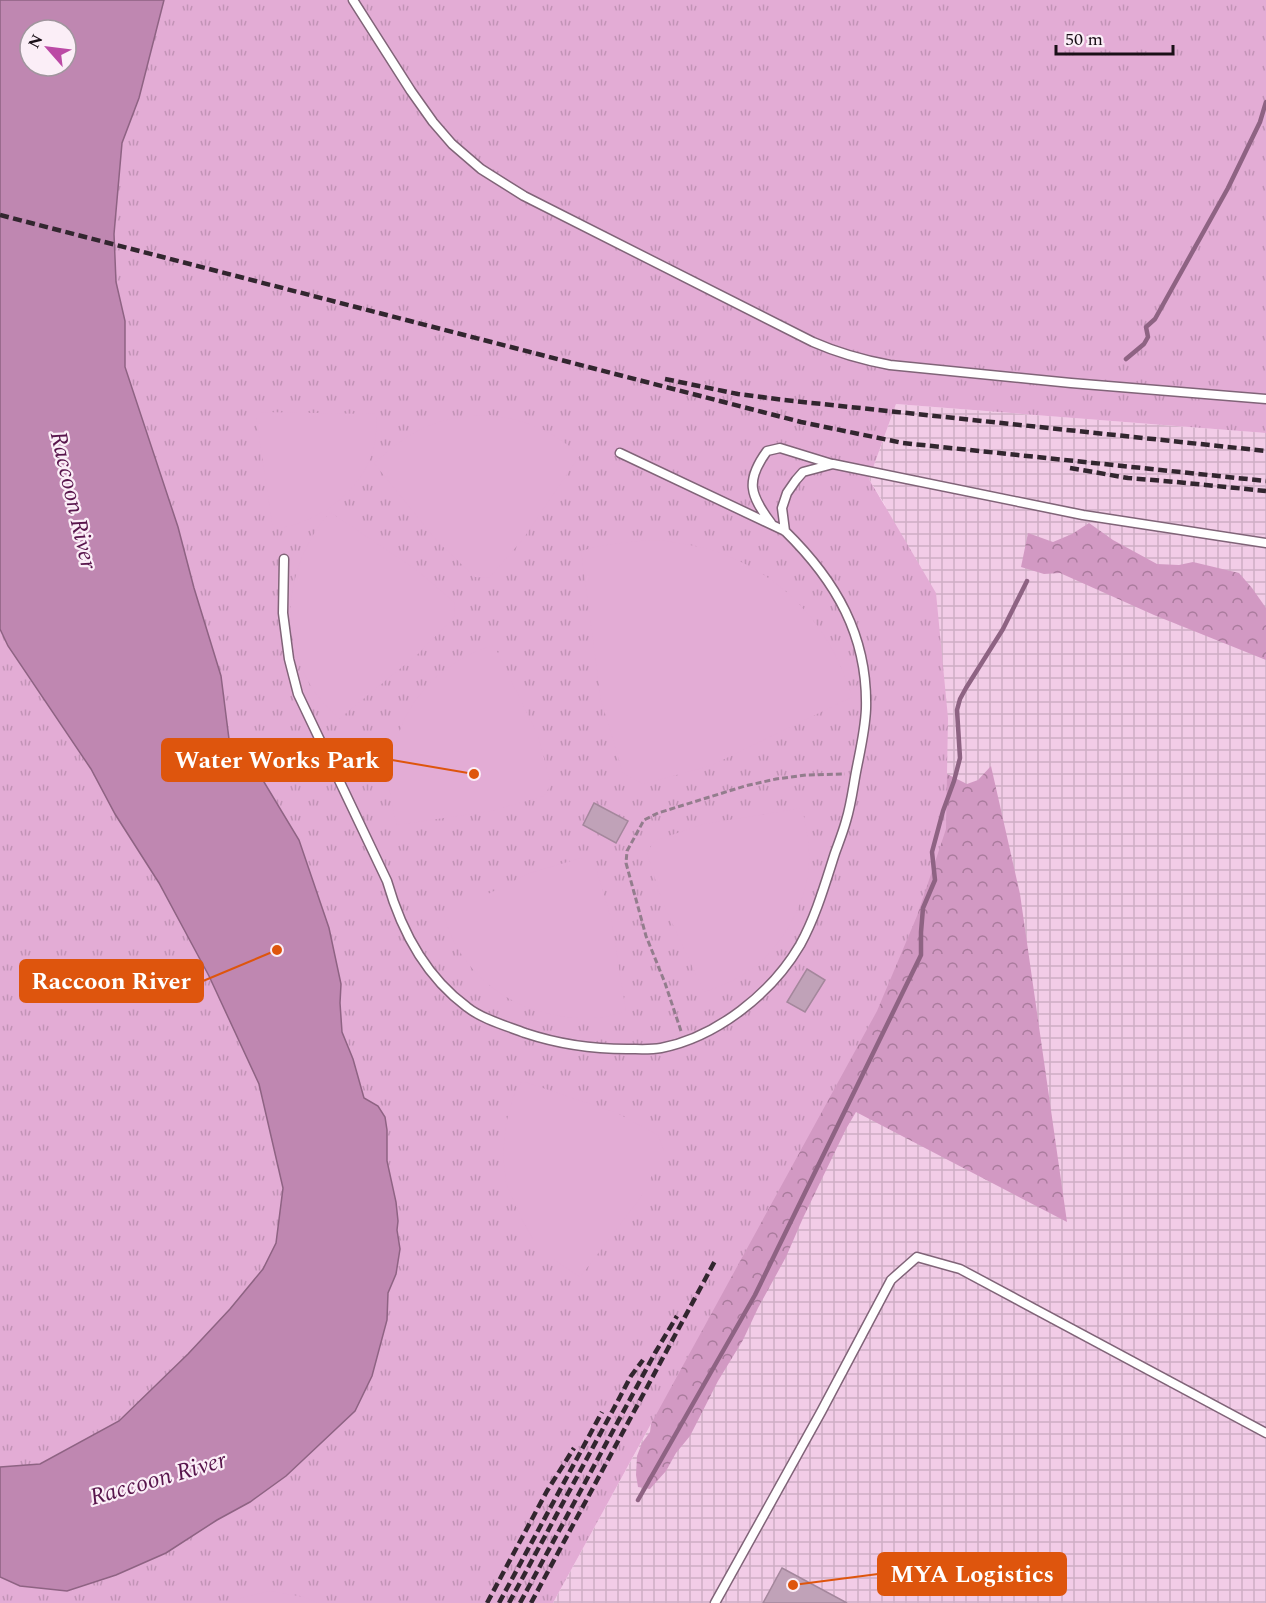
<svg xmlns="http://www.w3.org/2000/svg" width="1266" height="1603" font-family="Spectral,serif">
<defs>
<pattern id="industrial-grid" width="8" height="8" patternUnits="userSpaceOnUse" patternTransform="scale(1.5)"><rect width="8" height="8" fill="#f2cce7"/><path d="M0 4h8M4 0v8" fill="none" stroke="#cfaec5"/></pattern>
<pattern id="forest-crowns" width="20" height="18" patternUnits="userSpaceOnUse" patternTransform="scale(1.5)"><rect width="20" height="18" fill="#d299c3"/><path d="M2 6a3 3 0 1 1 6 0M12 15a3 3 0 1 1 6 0" fill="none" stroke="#aa7b9d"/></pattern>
<pattern id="park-tufts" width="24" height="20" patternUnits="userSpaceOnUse" patternTransform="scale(1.5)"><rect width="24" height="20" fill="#e3acd5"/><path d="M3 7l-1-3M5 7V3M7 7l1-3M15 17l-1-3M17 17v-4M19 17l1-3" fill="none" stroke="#c293b6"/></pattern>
</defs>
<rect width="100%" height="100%" fill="#fadaf1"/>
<path fill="url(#industrial-grid)" d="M896,404L1266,433V1603H553L877,1012L885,505L869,479Z"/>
<path fill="url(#forest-crowns)" d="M1089,523L1113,540L1157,564L1179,565L1193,562L1239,573L1252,588L1266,608V660L1154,615L1060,573L1044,574L1021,567L1028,533L1053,542L1072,534Z
M991,766L1020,894L1067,1222L856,1112L846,1129L803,1218L786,1257L758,1308L743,1340L718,1381L690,1436L676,1453L666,1471L650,1489L638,1487L636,1475L637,1456L642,1443L650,1432L653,1409L943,772L967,784L978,780Z"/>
<path fill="url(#park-tufts)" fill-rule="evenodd" d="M0,0H1266V433L896,404L869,479L936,593L948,718L946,829L917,916L877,1011L553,1603H0ZM30,30H66V66H30Z"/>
<path fill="#e3acd5" d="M260,412L376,414C376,424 377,436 374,447C363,491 318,524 273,529L256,416Z
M488,415C527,420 550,429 580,455L523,539L489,578L475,577L437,541L374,463C413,429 435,417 488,415Z
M330,512L418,571L454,602L455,616L419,653L339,719C330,709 319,699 312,688C276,632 288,560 330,512Z
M661,540C678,543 694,545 711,550C781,572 832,627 852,697L710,766L643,784L623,773L601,700L581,551C609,543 632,541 661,540Z
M494,645L538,736L551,784L544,796L491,811L397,825C394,814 391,804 390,793C389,784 391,774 392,765C398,706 438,662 494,645Z
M802,808C806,826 810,844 809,863C808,900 783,945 754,967C739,979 722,986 704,992L662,901L647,853L654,841L704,824Z
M581,858L595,865L611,918L626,1012C615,1014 604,1018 594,1018C535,1020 483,995 454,942C450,934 447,925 444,916L530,873Z
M522,1081L617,1113L658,1135L664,1151L641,1197L580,1277L553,1259L533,1239L521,1218L506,1183L503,1154L506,1124L513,1097Z
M270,1591L304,1597L319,1603H225L228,1601Z"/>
<path fill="#bf87b1" stroke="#8e6383" stroke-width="1.5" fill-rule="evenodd" d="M0,0H164L139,98L122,143L114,234L116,282L125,321V367L178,527L194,588L221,676L229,739L261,777L299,840L329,928L341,984L340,1003L342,1032L353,1059L364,1098L378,1106L385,1117L387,1130V1161L396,1202L398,1221L397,1230L400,1249L396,1274L388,1293L387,1320L372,1376L355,1411L286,1476L250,1502L217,1520L166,1553L116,1575L67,1591L20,1586L0,1577V1467L40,1464L119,1421L188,1354L230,1309L263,1269L276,1243L283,1188L259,1084L209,976L159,883L115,814L91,769L8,646L0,629ZM30,30H66V66H30Z"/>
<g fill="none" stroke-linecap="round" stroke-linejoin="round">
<path stroke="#8e6383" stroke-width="4.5" d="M1126,359L1144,344L1148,337L1146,327L1155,319L1228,188L1260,122L1266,102
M638,1500L755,1295L921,955V932L923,908L935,880L932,852L943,811L954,781L960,758L957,710L960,699L966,688L1003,629L1027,581"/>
</g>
<path fill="#c0a2b8" stroke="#a4879c" stroke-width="1.5" d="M594,803L628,821L616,843L583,825Z
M807,969L825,980L805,1012L787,1002Z
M782,1568L847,1603H763Z"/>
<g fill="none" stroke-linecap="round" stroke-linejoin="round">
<g stroke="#806478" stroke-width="11">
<path id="lane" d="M353,0L411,91L433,122L452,144L481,169L524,196L813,342C838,353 863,360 890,365L1071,383L1266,399
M771,523C750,495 745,481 767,451L780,448L832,464
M785,531L782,508L787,493L796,480L803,472L833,464L1083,515L1266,543
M284,559L283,613L289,659L298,694L387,881C401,930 425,976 467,1007C482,1019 507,1026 525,1033C558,1044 593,1049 627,1049C638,1049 650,1050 661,1048C717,1037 772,993 800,945C816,916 825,884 835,853C839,842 843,832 846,821C851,805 853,788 856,772C860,751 865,731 866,709C868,636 836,581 785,531L620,453
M715,1603L821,1412L891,1280L917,1257L960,1269L1266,1433"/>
</g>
<path stroke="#937d8d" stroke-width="3" stroke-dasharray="6 3" stroke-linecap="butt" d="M681,1031L665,983L646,936L626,863L627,851L644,820L658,813L745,786L776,779L806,775L845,774"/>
<use href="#lane" stroke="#fff" stroke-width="8"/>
<path stroke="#32262f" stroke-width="4.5" stroke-dasharray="9 4.5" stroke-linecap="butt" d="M0,215L801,422L903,443L1266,481
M665,379L738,394L784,400L1266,451
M1070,468L1128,478L1176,482L1266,491
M487,1603L547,1491L574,1448
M499,1603L602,1412
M509,1603L613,1410L631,1376L643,1360
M520,1603L655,1353L677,1316
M531,1603L716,1259"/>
</g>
<g text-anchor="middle" stroke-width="4.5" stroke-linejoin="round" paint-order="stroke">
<g font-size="24" font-style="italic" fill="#58154c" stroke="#fbeef7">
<text transform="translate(74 500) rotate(77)" y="8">Raccoon River</text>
<text transform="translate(158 1478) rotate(-16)" y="8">Raccoon River</text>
</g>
</g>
<path fill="none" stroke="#de550d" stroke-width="2" d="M474 774L392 760M277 950L203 981M793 1585L878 1574"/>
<g fill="#de550d" stroke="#fbeef7" stroke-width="2">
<circle cx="474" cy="774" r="6"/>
<circle cx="277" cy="950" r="6"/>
<circle cx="793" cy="1585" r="6"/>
</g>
<g fill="#de550d" stroke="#de550d" stroke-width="2">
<rect x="162" y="739" width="230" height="42" rx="6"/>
<rect x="20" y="960" width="183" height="42" rx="6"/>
<rect x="878" y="1553" width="188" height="42" rx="6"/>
</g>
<g font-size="24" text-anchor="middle" font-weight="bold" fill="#fff">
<text x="277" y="768">Water Works Park</text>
<text x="111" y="989">Raccoon River</text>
<text x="972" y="1582">MYA Logistics</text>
</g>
<g transform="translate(48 48) rotate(298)"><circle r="28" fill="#fbeef7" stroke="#a1959e" stroke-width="1.5"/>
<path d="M0-4.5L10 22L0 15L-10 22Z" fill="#bb49a5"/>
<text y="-9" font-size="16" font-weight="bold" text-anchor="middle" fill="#1a1018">N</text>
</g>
<path d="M1056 45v9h117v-9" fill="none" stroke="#1a1018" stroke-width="3"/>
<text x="1065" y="45" font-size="18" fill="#1a1018" stroke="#fbeef7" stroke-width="4.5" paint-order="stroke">50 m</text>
</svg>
